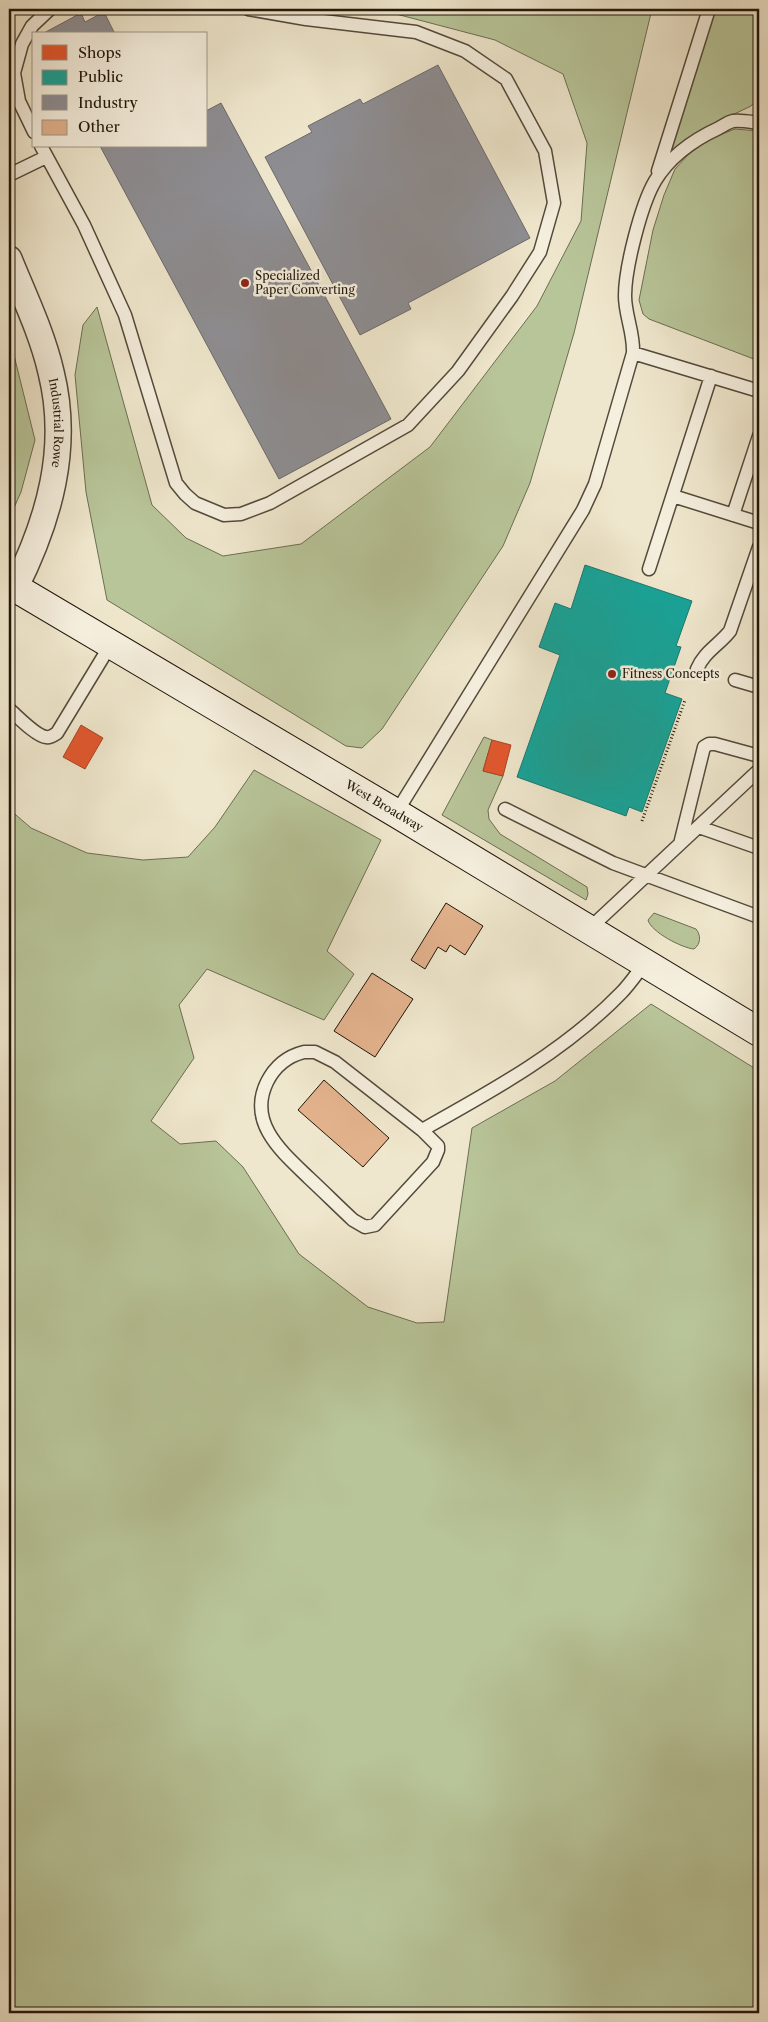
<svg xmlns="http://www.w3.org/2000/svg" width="768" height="2022" font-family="'Libre Caslon Text',serif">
<rect width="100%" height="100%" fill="#efe7cd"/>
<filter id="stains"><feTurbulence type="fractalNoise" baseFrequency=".004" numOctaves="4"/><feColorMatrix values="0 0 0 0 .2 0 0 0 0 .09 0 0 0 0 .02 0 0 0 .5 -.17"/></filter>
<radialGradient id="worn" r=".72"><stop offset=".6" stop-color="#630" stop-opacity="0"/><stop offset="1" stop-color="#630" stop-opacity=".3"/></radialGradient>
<path fill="#b8c599" stroke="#6c6e52" d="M377,9H652L574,333L530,483L503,546L382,729L362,748L346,746L107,600L86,492L75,375L83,325L97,307L152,505L186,538L223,556L301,544L430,447L537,306L581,221L587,143L563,74L495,40Z
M715,9H759V97L751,106L701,130L670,152Z
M735,129L759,131V361L649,319L643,314L639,300L653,230L664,195L675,169L688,155L709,139Z
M9,335L35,440L21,492L9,519Z
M484,737L492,740L483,771L503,776L488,810L489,819L500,834L587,887L588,894L586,900L442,815Z
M254,770L381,840L327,951L354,974L324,1020L207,969L179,1005L194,1058L151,1121L180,1144L216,1141L243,1167L299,1254L368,1307L417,1323L444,1322L472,1128L555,1081L651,1004L759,1071V2013H9V809L31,828L87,853L143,860L188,857L215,827Z
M654,913L696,929C701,935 701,944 694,949C682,948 651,932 648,920Z"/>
<path fill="#e4572e" stroke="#aa4423" d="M81,725L103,738L85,769L63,757Z
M492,740L511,745L503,776L483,771Z"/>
<path fill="#17a398" stroke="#1a796d" d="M585,565L692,601L676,646L681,647L665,693L682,699L642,812L629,807L626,816L517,777L560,655L539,647L555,603L571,609Z"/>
<path fill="#8d8d92" stroke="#6d6969" d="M104,12L115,34H42L81,13L85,22Z
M438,65L530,238L408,303L411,309L360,335L265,157L312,132L308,126L360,99L363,104Z
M221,103L391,419L279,479L100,146H206V111Z"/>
<path fill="#e2b28d" stroke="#21160a" d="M446,903L483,926L465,955L450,945L446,952L438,947L425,969L411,960Z
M372,973L413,999L375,1057L334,1031Z
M324,1080L389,1138L363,1167L298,1110Z"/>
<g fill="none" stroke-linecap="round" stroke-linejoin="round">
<g stroke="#544a3b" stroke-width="15">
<path id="service" d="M34,132L19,101L14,73L22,44L32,26L50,9
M41,146L84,225L125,315L176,483L185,494L195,503L224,515L241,514L270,503L408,425L458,371L512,296L540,252L554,203L545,151L506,79L465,51L416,32L306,19L248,9
M658,171L709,9
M9,175L46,157
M633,353L759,391
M673,496L759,523
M733,515L759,436
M649,569L711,376
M697,669C704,652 719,645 730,631L759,547
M735,680L759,687
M9,709C17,716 36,736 46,737C50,738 54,735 57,733L111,644
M505,809L613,863L759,917
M396,813L583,510L595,484L633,353C634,333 625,315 625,296C625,268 641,205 655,181C670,156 693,140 719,128C723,126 728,122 733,121C741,120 751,122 759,123
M699,827L759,848
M680,844L704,747L709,744H715L759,756
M589,929L759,770
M304,1052H315L335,1062L422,1130L438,1146V1150L433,1162L375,1225L365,1227L353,1220C338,1206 324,1192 309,1178C282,1152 247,1123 267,1082C275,1066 288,1056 304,1052Z
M422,1130C492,1091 565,1051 621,993C630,984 637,973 645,963"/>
</g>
<g stroke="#544a3b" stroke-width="28">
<g id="minor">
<path id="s1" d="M9,259C24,296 42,333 51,372C70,448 49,520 15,588"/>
</g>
</g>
<g stroke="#21160a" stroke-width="30">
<g id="secondary">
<path id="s2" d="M9,584L396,813L759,1032"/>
</g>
</g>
<path stroke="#21160a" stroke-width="3" stroke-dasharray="1 2.5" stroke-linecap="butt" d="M642,821L685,700"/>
<use href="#service" stroke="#f5efde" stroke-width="12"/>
<use href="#minor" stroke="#f5efde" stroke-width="25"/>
<use href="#secondary" stroke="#f5efde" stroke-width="28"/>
</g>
<g fill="#8f2418" stroke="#f5efde" stroke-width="2">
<circle cx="245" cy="283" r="5"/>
<circle cx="612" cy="674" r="5"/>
</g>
<g text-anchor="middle" stroke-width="5" stroke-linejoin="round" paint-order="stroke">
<g font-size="12" fill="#21160a" stroke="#f5efde" text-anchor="start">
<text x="255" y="280">Specialized<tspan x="255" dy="14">Paper Converting</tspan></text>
<text x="622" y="678">Fitness Concepts</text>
</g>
<g font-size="12" fill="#21160a" stroke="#f5efde">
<text dy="4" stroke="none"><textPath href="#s1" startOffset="172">Industrial Rowe</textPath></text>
<text dy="4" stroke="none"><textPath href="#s2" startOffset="436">West Broadway</textPath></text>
</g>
</g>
<rect width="768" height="2022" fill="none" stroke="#efe7cd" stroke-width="30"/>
<rect x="10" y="10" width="748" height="2002" fill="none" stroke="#21160a" stroke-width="2.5"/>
<rect x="15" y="15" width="738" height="1992" fill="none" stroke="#21160a"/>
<rect x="32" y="32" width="175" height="115" fill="#f5efde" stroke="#a09889"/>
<rect x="42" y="45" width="25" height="15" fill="#e4572e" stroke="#a09889"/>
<text x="78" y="58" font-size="15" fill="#21160a">Shops</text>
<rect x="42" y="70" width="25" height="15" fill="#17a398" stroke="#a09889"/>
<text x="78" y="82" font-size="15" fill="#21160a">Public</text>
<rect x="42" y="95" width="25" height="15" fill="#8d8d92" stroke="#a09889"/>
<text x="78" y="108" font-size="15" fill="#21160a">Industry</text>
<rect x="42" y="120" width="25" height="15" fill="#e2b28d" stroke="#a09889"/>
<text x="78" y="132" font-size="15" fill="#21160a">Other</text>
<rect width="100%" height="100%" filter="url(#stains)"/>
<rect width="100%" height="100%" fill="url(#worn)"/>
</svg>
